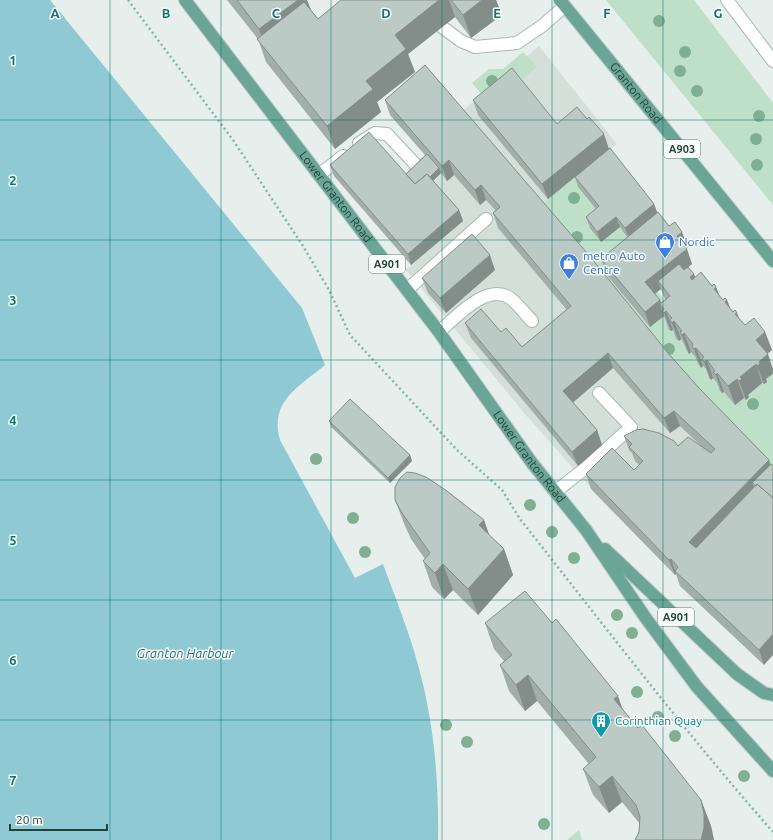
<svg xmlns="http://www.w3.org/2000/svg" width="773" height="840" font-family="Ubuntu,sans-serif">
<rect width="100%" height="100%" fill="#e6efeb"/>
<path fill="#d4dfda" d="M539,46L617,144L539,206L735,435L694,557L675,575L607,506L525,414L406,270L462,221L431,185L441,173L390,115L431,80L460,113Z"/>
<path fill="#bfe0c8" d="M606,0H694L773,103V205Z
M523,52L537,67L491,105L472,83L489,69H503Z
M607,151L620,227L629,238L650,297L657,291L677,315L673,330L679,337L677,339L679,341L681,339L689,349V353L691,352L700,363L699,364L701,368L703,366L735,405L744,398L746,399L747,395L762,383L764,384L767,382L765,380L773,374V473L539,206Z
M579,830L582,840H567Z"/>
<path fill="#8ec9d4" d="M0,0H50L302,308L325,365C299,387 269,401 280,440L355,578L383,564C395,597 409,631 418,665C434,722 439,781 438,840H0Z"/>
<g fill="none" stroke-linecap="round" stroke-linejoin="round">
<g stroke="#a8b8b2" stroke-width="14">
<path id="minor" d="M727,0L773,61
M442,27L461,41L475,47L517,43L542,26L565,6
M359,143L375,133L387,134L415,164
M319,175L343,156
M407,290L486,219
M439,332C455,318 487,282 510,298C518,304 525,314 532,321
M555,492L587,467L631,427L599,393"/>
</g>
<g stroke="#c2cac8" stroke-width="14">
<g id="major">
<path id="s1" d="M185,0L439,332L532,463L586,530L645,617L697,687L773,771"/>
<path id="s2" d="M560,0L773,261"/>
<path d="M605,549L737,674L764,693L773,695"/>
</g>
</g>
<path stroke="#86b3a5" stroke-width="2.5" stroke-dasharray="2 3" stroke-linecap="butt" d="M128,0L233,140L303,246L329,290L350,335L456,449L502,490L520,519C603,624 684,731 773,832"/>
<use href="#minor" stroke="#fff" stroke-width="12"/>
<use href="#major" stroke="#6aa596" stroke-width="12"/>
</g>
<g fill="#80af93">
<circle cx="659" cy="21" r="6"/>
<circle cx="685" cy="52" r="6"/>
<circle cx="680" cy="71" r="6"/>
<circle cx="492" cy="81" r="6"/>
<circle cx="697" cy="91" r="6"/>
<circle cx="759" cy="116" r="6"/>
<circle cx="756" cy="139" r="6"/>
<circle cx="757" cy="165" r="6"/>
<circle cx="574" cy="198" r="6"/>
<circle cx="577" cy="237" r="6"/>
<circle cx="669" cy="349" r="6"/>
<circle cx="753" cy="404" r="6"/>
<circle cx="316" cy="459" r="6"/>
<circle cx="530" cy="505" r="6"/>
<circle cx="353" cy="518" r="6"/>
<circle cx="552" cy="532" r="6"/>
<circle cx="365" cy="552" r="6"/>
<circle cx="574" cy="558" r="6"/>
<circle cx="617" cy="615" r="6"/>
<circle cx="632" cy="633" r="6"/>
<circle cx="637" cy="692" r="6"/>
<circle cx="658" cy="717" r="6"/>
<circle cx="446" cy="725" r="6"/>
<circle cx="675" cy="736" r="6"/>
<circle cx="467" cy="742" r="6"/>
<circle cx="744" cy="776" r="6"/>
<circle cx="544" cy="824" r="6"/>
</g>
<path fill="#a1aea9" fill-rule="evenodd" d="M227,0H307L311,10L318,19L341,0H496L500,10L493,15L495,20L471,38L455,17L408,54L415,72L377,102L381,112L335,149L266,62L258,39Z
M425,65L668,353L699,388L769,460L764,665L680,586L676,574L675,575L591,489L586,474L634,470L639,465L635,461L632,453L629,450L624,436L678,446L702,447L680,426L670,433L613,368L573,402L597,430L602,445L578,466L471,338L465,323L501,332L522,347L567,310L498,228L493,213L496,211L486,200L480,205L454,175L447,181L441,173L433,181L459,210L463,221L411,265L334,176L330,165L406,174L425,155L390,115L385,100Z
M473,100L557,124L609,149L654,204L657,212L669,226L688,247L686,248L692,264L688,267L694,274L695,277L712,286L716,287L719,295L723,300H727L730,308L745,325L765,332L772,350L767,354L766,379L767,382L764,384L762,383L748,395L749,397L746,400L744,398L735,405L724,392L722,393L720,391L717,383L713,378L711,380L709,378L706,369L703,366L701,368L698,364L696,358L691,352L689,354L687,351L684,344L681,339L679,341L676,339L673,330L671,331L669,330L664,316L650,327L606,274L601,259L627,237L620,227L601,242L590,228L586,217L596,209L578,187L575,177L548,199L478,115ZM661,289L665,300L661,303L660,300L655,294Z
M495,270L446,313L428,293L422,278Z
M329,421L410,455L412,461L390,483L331,427Z
M395,500L484,520L489,535L504,549L513,575L478,615L453,590L444,599L432,587L423,561L425,559L411,539L405,526Z
M485,623L623,711L638,728L701,800L711,826L714,840H635L639,832L640,824L622,802L609,813L593,795L583,769L589,764L537,701L525,711L509,691L500,665L504,661L494,649Z"/>
<path fill="#838d89" d="M298,0H307L314,18L268,53L259,29Z
M439,0H449L455,17L408,54L415,72L377,102L381,112L335,149L327,126L366,81L395,35Z
M482,0H496L500,10L493,15L495,20L471,38L463,15Z
M604,134L609,149L548,199L542,184Z
M449,160L454,175L447,181L442,166Z
M439,168L441,173L419,195L417,189Z
M481,185L486,200L480,205L475,190Z
M654,204L658,215L629,238L625,228Z
M459,210L463,221L411,265L408,254Z
M616,217L620,227L601,242L597,232Z
M682,232L688,247L682,251L677,236Z
M687,249L692,264L663,287L658,281L661,289L650,297L645,282Z
M490,255L495,270L446,313L440,298Z
M694,274L701,292L690,277Z
M716,287L723,305L714,289Z
M660,300L663,307L660,304L664,316L650,327L645,312Z
M727,300L734,319L725,302Z
M666,311L673,330L671,331L664,313Z
M737,313L744,331L735,314Z
M674,321L681,339L679,341L672,323Z
M765,332L772,350L762,358L756,340Z
M684,333L691,352L689,354L682,335Z
M696,348L703,366L701,368L694,349Z
M608,353L613,368L569,406L563,391Z
M768,354L773,369V374L766,379L767,382L764,384L757,366L759,362Z
M707,360L713,378L711,380L704,362Z
M756,364L762,383L748,395L749,397L746,400L739,381L740,377Z
M717,373L724,392L722,393L716,375Z
M737,379L744,398L735,405L728,386Z
M674,411L680,426L670,433L664,418Z
M597,430L602,445L578,466L572,452Z
M410,455L412,461L390,483L388,478Z
M769,460L773,470L752,483L756,493L694,557L689,542Z
M484,520L493,546L479,525Z
M504,549L513,575L478,615L468,589Z
M671,559L676,574L675,575L669,560Z
M443,564L453,590L444,599L435,573Z
M773,634V655L764,665L759,650Z
M528,675L537,701L525,711L516,685Z
M618,696L627,722L614,699Z
M612,776L622,802L609,813L599,787Z
M701,800L711,826L714,840H701Z"/>
<path fill="#bbcac4" stroke="#838d89" d="M237,0H298L259,29Z
M341,0H439L395,35L406,49L366,81L373,89L327,126L257,39L304,2L318,19Z
M451,0H482L463,15Z
M425,65L593,260L668,353L699,388L769,460L689,542L696,548L757,484L773,498V634L759,650L675,571L678,567L671,559L669,560L586,474L612,448L634,470L643,461L629,447L632,444L624,436L636,430L643,429L659,433L674,441L678,446L688,437L711,453L715,449L674,411L664,418L608,353L563,391L597,430L572,452L465,323L481,309L501,332L506,328L522,347L571,306L493,213L500,207L481,185L475,190L449,160L442,166L385,100Z
M512,68L557,124L577,107L587,119L589,117L604,134L542,184L473,100Z
M369,132L415,184L427,174L459,210L408,254L330,165Z
M610,148L654,204L625,228L616,217L597,232L586,217L599,206L575,177Z
M427,154L439,168L430,177L427,174L415,184L406,174Z
M658,212L669,226L675,222L682,232L677,236L687,249L645,282L660,300L645,312L601,259Z
M472,234L490,255L440,298L422,278Z
M679,264L684,270L688,267L694,274L690,277L692,280L701,272L712,286L714,284L716,287L714,289L723,300L725,298L727,300L725,302L733,312L735,310L737,313L735,314L745,325L754,318L765,332L756,340L768,354L759,362L760,364L757,366L756,364L740,377L742,379L739,381L737,379L728,386L717,373L716,375L713,372L715,371L707,360L704,362L702,359L704,357L696,348L694,349L692,346L693,344L684,333L682,335L680,332L682,331L674,321L672,323L670,320L672,318L666,311L664,313L662,311L664,309L660,304L670,296L658,281Z
M350,399L410,455L388,478L329,421Z
M771,464L773,466V498L757,484L756,486L752,483Z
M407,472L415,473L426,477L447,491L484,520L479,525L504,549L468,589L443,564L435,573L423,561L430,553L402,513L395,500V487L400,478Z
M525,591L552,623L556,619L618,696L614,699L638,728L642,725L701,800L704,814V828L701,840H635L639,832L640,817L636,805L612,776L599,787L583,769L596,757L528,675L516,685L500,665L512,655L485,623Z"/>
<path fill="none" stroke="#0f766e" stroke-width="1" stroke-opacity="0.55" d="M110,0V840M221,0V840M331,0V840M442,0V840M552,0V840M663,0V840M0,120H773M0,240H773M0,360H773M0,480H773M0,600H773M0,720H773"/>
<defs>
<g id="shop-pin" transform="scale(1)"><path d="M0 17L-7.5 6A9.5 9.5 0 1 1 7.5 6Z" fill="#3f7fe0" stroke="#f7fbf9"/><path d="M-5-2.5h2.3a2.7 3.5 0 0 1 5.4 0H5L5.5 6h-11ZM-1.5-2.5h3a1.5 2.3 0 0 0-3 0Z" fill="#fff"/></g>
<g id="building-pin" transform="scale(1)"><path d="M0 17L-7.5 6A9.5 9.5 0 1 1 7.5 6Z" fill="#0f9aa8" stroke="#f7fbf9"/><path d="M-4-6H4V6H1V3H-1V6H-4ZM-2.5-4.3h1.7v1.8h-1.7ZM.8-4.3h1.7v1.8H.8ZM-2.5-1h1.7V.8h-1.7ZM.8-1h1.7V.8H.8Z" fill="#fff"/></g>
</defs>
<g fill-rule="evenodd">
<use href="#shop-pin" x="665" y="242"/>
<use href="#shop-pin" x="569" y="263"/>
<use href="#building-pin" x="601" y="721"/>
</g>
<g text-anchor="middle" stroke-width="3" stroke-linejoin="round" paint-order="stroke">
<g fill="#f7fbf9" stroke="#637a73" stroke-width="1">
<rect x="664" y="140" width="36" height="18" rx="3"/>
<rect x="369" y="255" width="36" height="18" rx="3"/>
<rect x="658" y="608" width="36" height="18" rx="3"/>
</g>
<g font-size="11" font-weight="bold" fill="#24423a">
<text x="682" y="153">A903</text>
<text x="387" y="268">A901</text>
<text x="676" y="621">A901</text>
</g>
<g font-size="12" fill="#24423a" stroke="#f7fbf9">
<text dy="4" stroke="none"><textPath href="#s2" startOffset="120">Granton Road</textPath></text>
<text dy="4" stroke="none"><textPath href="#s1" startOffset="248">Lower Granton Road</textPath></text>
<text dy="4" stroke="none"><textPath href="#s1" startOffset="572">Lower Granton Road</textPath></text>
</g>
<g font-size="12" fill="#366cbe" stroke="#f7fbf9" text-anchor="start">
<text x="679" y="246">Nordic</text>
<text x="583" y="260">metro Auto<tspan x="583" dy="14">Centre</tspan></text>
</g>
<g font-size="12" fill="#0d838f" stroke="#f7fbf9" text-anchor="start">
<text x="615" y="725">Corinthian Quay</text>
</g>
<g font-size="13" font-style="italic" fill="#1c6f80" stroke="#f7fbf9">
<text x="185" y="658">Granton Harbour</text>
</g>
</g>
<g font-size="13" text-anchor="middle" font-weight="bold" fill="#0f766e" stroke="#f7fbf9" stroke-width="3" stroke-linejoin="round" paint-order="stroke">
<text x="55" y="18">A</text>
<text x="166" y="18">B</text>
<text x="276" y="18">C</text>
<text x="386" y="18">D</text>
<text x="497" y="18">E</text>
<text x="607" y="18">F</text>
<text x="718" y="18">G</text>
<text x="13" y="65">1</text>
<text x="13" y="185">2</text>
<text x="13" y="305">3</text>
<text x="13" y="425">4</text>
<text x="13" y="545">5</text>
<text x="13" y="665">6</text>
<text x="13" y="785">7</text>
</g>
<path d="M10 824v6h97v-6" fill="none" stroke="#24423a" stroke-width="2"/>
<text x="16" y="824" font-size="12" fill="#24423a" stroke="#f7fbf9" stroke-width="3" paint-order="stroke">20 m</text>
</svg>
